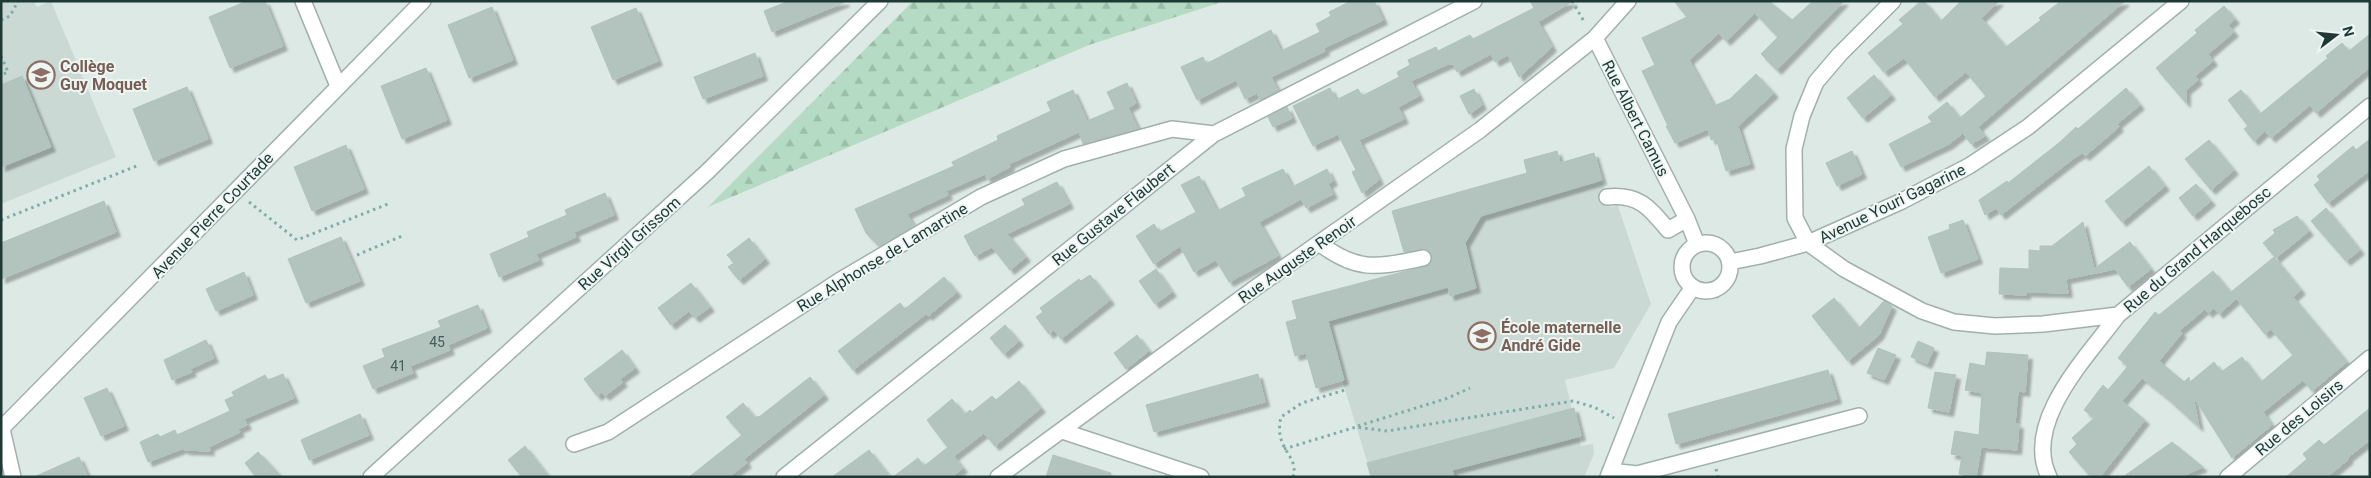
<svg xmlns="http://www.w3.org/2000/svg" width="2371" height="478" font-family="Roboto,sans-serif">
<defs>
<pattern id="forest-firs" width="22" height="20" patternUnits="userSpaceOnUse" patternTransform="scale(1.25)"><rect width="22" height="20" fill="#b5dbc4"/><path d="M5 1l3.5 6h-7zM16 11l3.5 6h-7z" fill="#9bbda9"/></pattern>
<filter id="shadow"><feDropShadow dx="4.5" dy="4.5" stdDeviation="1" flood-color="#0004"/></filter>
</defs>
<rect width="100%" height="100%" fill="#dde9e5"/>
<path fill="#cbd9d5" d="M1,1H34L37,7L51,1L116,157L1,204Z
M1589,171L1602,180L1610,207L1618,206L1651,304L1614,368L1565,380L1581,446L1593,444L1594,454L1584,477H1372L1345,390L1321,299L1449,261L1437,209Z"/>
<path fill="url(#forest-firs)" d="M913,1H1225L1089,45L708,207Z"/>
<path fill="#b3c4bf" stroke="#b0c3bd" filter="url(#shadow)" d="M247,1H265L283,46L230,68L209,17Z
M789,1H845V2L772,32L764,11Z
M1351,1H1374L1383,20L1324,48L1325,51L1271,77L1278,91L1260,100L1257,93L1245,99L1236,80L1197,100L1181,67L1203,57L1206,64L1271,30L1281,51L1320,32L1316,24L1331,16L1329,12Z
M1530,1H1573L1538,22L1552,47L1519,77L1508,55L1495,62L1491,54L1457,72L1453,64H1448L1411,81L1419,96L1398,107L1404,119L1359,140L1379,180L1362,193L1352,172L1356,170L1338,134L1313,146L1293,106L1330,88L1336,100L1358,89L1362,96L1399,77L1397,72L1410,65L1408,60L1436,47L1438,51L1470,35L1473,39L1534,8Z
M1674,1H1769L1792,20L1813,1H1844L1777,70L1761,54L1778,37L1755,13L1726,41L1719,33L1689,60L1714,106L1730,99L1756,74L1774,93L1738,126L1750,164L1726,171L1716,138L1711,140L1708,129L1675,143L1666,126H1668L1642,71L1655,65L1642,38L1687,17Z
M1921,1H1924L1941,21L1961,1H1999L1981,18L2006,47L2041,20L2039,18L2061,1H2125L1978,127L1985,136L1971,144L1963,133L1949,144L1901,167L1889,144L1932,122L1928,117L1947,102L1960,118L1986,96L1966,72L1935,97L1904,58L1884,72L1868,53L1903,24L1899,20Z
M2224,6L2235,19L2228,25L2234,32L2208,54L2213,61L2195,76L2198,80L2186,90V103L2156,68L2197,33L2195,30Z
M492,7L513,60L469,78L448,25Z
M636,8L658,61L613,80L591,27Z
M2370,34V67L2316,113L2310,105L2271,138L2265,131L2254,141L2244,129L2248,126L2228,100L2241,90L2260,114L2328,58L2326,56L2342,43L2349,51Z
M755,53L763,76L703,99L694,77Z
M426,68L447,120L402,139L381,86Z
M1874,75L1891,95L1863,118L1847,98Z
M22,76L51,147L1,167V85Z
M1127,83L1136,103L1128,108L1138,129L1083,144L1079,132L1009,164L1010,167L987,179L985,174L946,191L948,195L907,214L914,226L879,246L866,233L855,209L954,166L952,162L998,140L997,136L1051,111L1047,102L1073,90L1087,121L1115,109L1107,92Z
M187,87L208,139L154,161L133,109Z
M2126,88L2140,105L2117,124L2119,127L2085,156L2082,153L2074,158L2001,215L1996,208L1985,215L1979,200L2007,181L2008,183L2060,142L2076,127L2078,129Z
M1474,89L1482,105L1469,114L1460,96Z
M1287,107L1292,118L1273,127L1268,117Z
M2370,139V170L2328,203L2314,185L2320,180L2317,176L2353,146L2356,150Z
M2209,140L2234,170L2211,190L2185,159Z
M346,145L364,189L312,211L294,167Z
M1557,151L1560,163L1594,153L1602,180L1481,216L1465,243L1476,288L1450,296L1448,287L1328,321L1344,380L1316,388L1306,353L1295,356L1286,322L1297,319L1292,301L1429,265L1432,257L1426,249L1404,252L1392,211L1527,173L1524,160Z
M1852,151L1862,174L1837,186L1826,163Z
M2149,166L2165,186L2122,222L2105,201Z
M1283,169L1292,187L1327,169L1333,181L1328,184L1333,194L1306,208L1301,199L1259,222L1278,256L1229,282L1216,260L1194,272L1180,246L1154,264L1136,236L1154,224L1159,232L1196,212L1181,185L1199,176L1217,211L1246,196L1242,188Z
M1057,182L1069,204L1007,234L1026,257L1010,270L992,247L975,256L964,236L1025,205L1022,199Z
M2196,184L2211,201L2193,216L2179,198Z
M605,193L614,215L574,232L576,237L536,254L539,260L499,277L490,254L529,237L527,232L567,215L565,210Z
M104,201L116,232L1,279V243Z
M2326,208L2360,250L2346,261L2311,221Z
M2297,216L2309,231L2276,258L2263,243L2275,233L2273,230Z
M1963,220L1978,259L1941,273L1928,237L1950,229L1949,225Z
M2083,222L2094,269L2130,242L2151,269L2128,287L2115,269L2066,279L2068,293L2026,292V295L1999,294L2000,268L2029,269V250L2040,251V246H2052Z
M341,237L360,281L306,303L288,259Z
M749,238L765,259L739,280L728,267L734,263L727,255Z
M2274,257L2301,290L2293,297L2347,362L2312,391L2303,380L2263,412L2272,425L2232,458L2193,396L2199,427L2165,396L2142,378L2122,401L2145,420L2100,477H2091L2069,452L2077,444L2072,438L2094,418L2084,410L2103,385L2108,390L2128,366L2118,358L2155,312L2159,315L2213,271L2236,299L2219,314L2214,308L2208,313L2205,309L2179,331L2182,333L2159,361L2184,382L2189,377L2190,382L2214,362L2221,372L2242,357L2261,382L2293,355L2271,329L2265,334L2231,292Z
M1156,269L1172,292L1155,304L1139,281Z
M244,272L253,295L216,311L206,289Z
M1090,275L1110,300L1061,339L1054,330L1049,334L1036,317L1043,312L1040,308L1079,279L1081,281Z
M944,277L957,292L928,316L926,314L853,370L838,351L900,303L905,309Z
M691,283L710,307L695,318L689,311L671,325L658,308Z
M1834,298L1859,328L1884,301L1892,306L1879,335L1848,361L1812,316Z
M478,305L487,328L448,345L450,350L410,366L413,373L373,389L363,366L385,357L382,349L441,327L438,321Z
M1005,325L1019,341L1004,354L990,338Z
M1137,335L1149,351L1126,369L1114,353Z
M206,340L214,358L190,369L192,372L172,380L164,360Z
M1918,341L1934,348L1927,364L1911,357Z
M1878,348L1896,355L1884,380L1867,373Z
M622,350L635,368L620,379L623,382L605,396L602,392L597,396L584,379Z
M1987,352L2028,355L2025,392L2018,391L2015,424H2019L2017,450L1981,447L1976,477H1972L1959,474L1962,456L1951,454L1955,431L1979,435L1982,393L1965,390L1970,363L1985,366Z
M1828,370L1837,399L1676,444L1668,414Z
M1935,372L1956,375L1949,412L1928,408Z
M283,374L294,398L244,419L247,425L238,429L240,432L209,447L210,451L184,450V448L148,462L140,442L158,434L160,437L175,430L177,435L230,411L225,400L234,396L232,392L265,375L268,380Z
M1258,374L1265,402L1154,432L1146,405Z
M810,377L824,395L744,459L747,463L729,477H689L742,435L726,417L743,403L755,418L758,416L759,417Z
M1019,381L1041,408L995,446L984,433L954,456L927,420L952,399L965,414L970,410L972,412L992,396L996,400Z
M107,388L124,426L101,436L84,398Z
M1574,408L1581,436L1452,470L1454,477H1371L1367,463Z
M2370,408V440L2347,458L2349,459L2327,477H2286L2307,459L2303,454L2319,440L2324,445Z
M360,414L369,435L309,460L301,440Z
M2172,442L2203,467L2180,477H2123Z
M525,446L549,477H522L508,460Z
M947,448L963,468L952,477H893L918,458L924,466Z
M869,450L890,477H832Z
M258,452L282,477H256L245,463Z
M1053,455L1111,473V477H1046Z
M79,457L88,477H34Z"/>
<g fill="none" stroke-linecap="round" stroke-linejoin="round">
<g stroke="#a0b1ad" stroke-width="18">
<path id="minor" d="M303,1L338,86
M1628,1L1595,38L1687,219L1697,244
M1893,1L1840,54L1816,82L1802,116L1794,149L1795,218L1808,243L1844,269L1922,311L1954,322L1995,326L2043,324L2118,315L2370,106
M1607,197C1639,194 1649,207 1668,230L1687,219
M1682 267a24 24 0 1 1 48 0a24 24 0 1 1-48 0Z
M1319,243C1358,273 1378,267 1423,258
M1730,262L1760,256L1808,243L1900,202L1969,166L2028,127L2181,1
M1,429L423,1
M2,429L13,477
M1062,431L1201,477
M574,444L608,432L839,281L981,197L1064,159L1172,129L1214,134
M1610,471L1637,474L1859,416
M371,477L707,172L880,1
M784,477L1214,134L1474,1
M998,477L1255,288L1480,130L1595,38
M1608,477L1669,322L1693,287
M2049,477C2022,422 2088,356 2118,315
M2228,477L2370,358"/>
</g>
<path stroke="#7dada4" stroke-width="3" stroke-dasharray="2.5 4" stroke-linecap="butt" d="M1572,1L1585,23
M1,20L10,16L18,1
M1,56L8,72L1,75
M249,202L297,240L388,204
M1,220L139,165
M357,255L402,236
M1358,426L1448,398L1470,388
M1284,449L1356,427L1387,431L1573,401L1594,407L1614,418
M1716,469L1718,477
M1293,477C1300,455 1273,450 1281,417L1302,403L1345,390"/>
<use href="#minor" stroke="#fff" stroke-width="15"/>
</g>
<defs>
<g id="school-ring" transform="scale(1.4375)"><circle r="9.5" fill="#edf6f3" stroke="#8d6e63" stroke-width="1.5"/><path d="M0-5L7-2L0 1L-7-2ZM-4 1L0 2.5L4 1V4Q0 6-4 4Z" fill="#8d6e63"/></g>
</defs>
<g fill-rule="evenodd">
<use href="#school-ring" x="41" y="75"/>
<use href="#school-ring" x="1482" y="336"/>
</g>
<g text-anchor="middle" stroke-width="4" stroke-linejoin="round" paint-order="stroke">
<g font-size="14" fill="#445c58">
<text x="437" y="347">45</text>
<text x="398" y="371">41</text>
</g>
<g font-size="16" font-weight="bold" fill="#785e54" stroke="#edf6f3" text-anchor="start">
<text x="60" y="72">Collège<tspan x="60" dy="18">Guy Moquet</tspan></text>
<text x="1501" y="333">École maternelle<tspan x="1501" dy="18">André Gide</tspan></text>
</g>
<g font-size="16" fill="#1f3935" stroke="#edf6f3">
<text transform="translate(1636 118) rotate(63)" y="6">Rue Albert Camus</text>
<text transform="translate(1892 203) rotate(-26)" y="6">Avenue Youri Gagarine</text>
<text transform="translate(1113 214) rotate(-39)" y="6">Rue Gustave Flaubert</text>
<text transform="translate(212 215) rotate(-46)" y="6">Avenue Pierre Courtade</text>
<text transform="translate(629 243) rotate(-42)" y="6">Rue Virgil Grissom</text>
<text transform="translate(2197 249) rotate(-40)" y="6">Rue du Grand Harquebosc</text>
<text transform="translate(882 257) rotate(-31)" y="6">Rue Alphonse de Lamartine</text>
<text transform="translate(1297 259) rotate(-35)" y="6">Rue Auguste Renoir</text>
<text transform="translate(2299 417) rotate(-40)" y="6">Rue des Loisirs</text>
</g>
</g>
<rect width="2371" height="478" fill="none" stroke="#1f3935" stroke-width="5"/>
<g transform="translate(2336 35) rotate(74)" stroke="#edf6f3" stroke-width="4" paint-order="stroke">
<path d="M0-4L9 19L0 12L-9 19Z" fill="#1f3935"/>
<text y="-8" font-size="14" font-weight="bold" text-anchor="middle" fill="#1f3935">N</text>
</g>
</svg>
